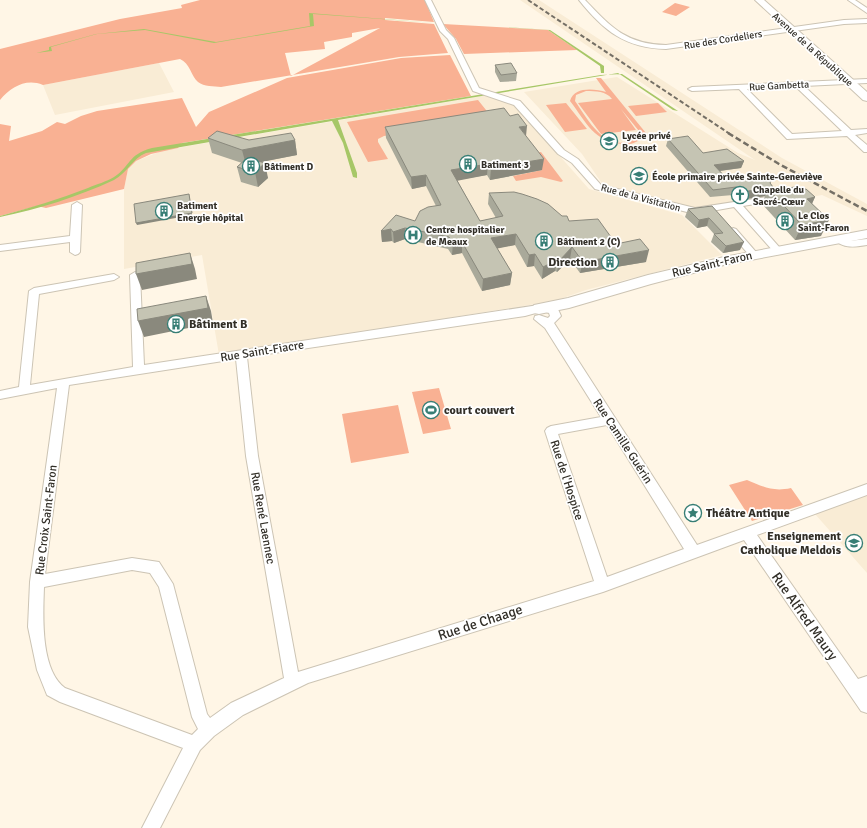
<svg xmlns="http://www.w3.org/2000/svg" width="867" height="828" font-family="Signika,sans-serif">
<rect width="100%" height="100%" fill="#fff6e6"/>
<path fill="#f9ecd5" d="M520,0H539L782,158L867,204V216L822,195L811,197L814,200L800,202L771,197L695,208L603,185L582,154L524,92L617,77L738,153L755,160Z
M159,63L174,92L55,115L43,85Z
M488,95L512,102L589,189L682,215L722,255L586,290L554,301L219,355L202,255L124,269V189L128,169L136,161L164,150Z
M867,494V573L815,514Z"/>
<path fill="#f9b193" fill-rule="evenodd" d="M200,0H425L434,22L385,18V20L434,24L448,53L399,57L221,87C214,86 204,87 198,82C191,76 190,63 180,59L43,85C26,78 11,87 0,100V49L120,19L182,8L181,5ZM380,28L291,76L285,53L325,49L324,42L352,37V33Z
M675,3L690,7L676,16L662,12Z
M443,24L548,30L577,50L464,54L456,39Z
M450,55L471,96L182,143L178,148L151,154L136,161L128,169L124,189L46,208L37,206L0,216V124L11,126L9,141L42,131L57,122L65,124L81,116L97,111L182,98L196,127L209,112L287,78L401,58Z
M596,78H601L650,138H645L643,136C639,142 631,145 624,144C593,142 587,123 570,101C574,86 595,89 606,92ZM586,91C596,91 606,91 612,99L578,103L601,134L636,130L621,109L639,131V137C607,156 590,123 575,101L576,95Z
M478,100L490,115L486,120L384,136L378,139V142L388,159L368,162L347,122Z
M566,103L587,129L565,132L546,105Z
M658,103L667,112L636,116L628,106Z
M541,152L563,181L561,182L541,177L516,181L513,176L542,170L530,154Z
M439,388L451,429L423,434L412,392Z
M398,405L409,453L351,463L342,414Z
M747,480C764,487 773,492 791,488L803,505L752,521L729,485Z"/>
<path fill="#a7c767" d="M309,13L435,23L313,14L314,26L214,43L145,30L97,34L51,47L52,51L36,53L49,50V47L96,34L144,29L216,42L310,26Z
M440,23L550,30L604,66V73H601L600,66L548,30Z
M618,73L338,120L357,173V178L353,177L343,143L332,121L146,153C133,158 127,173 114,180C77,197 39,209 0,217V216C30,208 59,199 88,188C97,184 106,182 114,177C131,166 127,155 152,148L601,75L622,74L678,111L673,110Z"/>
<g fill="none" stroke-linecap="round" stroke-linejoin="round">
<g stroke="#ccc4b4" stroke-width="2">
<path id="street" d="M425,0H431L446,30L454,38L479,88L520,101L564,150L578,159L601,185L695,208L773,196L777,193L780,194L781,196L779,200L743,206L780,248L782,250L780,252H774L734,207L695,214L595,189L572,163L558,154L514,105L473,91L448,39L440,31Z
M579,0H585C612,28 626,44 666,45L844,20L867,19V23L844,24L666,49C625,48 604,31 579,0Z
M848,0H855L867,8V13Z
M867,79V83L804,86L851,130L867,129V133L855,135L867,145V152H864L847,136L787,139L739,89L692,91L688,89L692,87ZM795,86L842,131L792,134L747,89Z
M77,202L82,205L80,252L78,254L75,255L70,252V242L0,251V245L70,236L72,205Z
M733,228L736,229L756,252L758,254L756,256H750L730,233L728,231Z
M839,236L849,241L867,239V245C855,247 843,249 834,239Z
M135,272L140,275L144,365L545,304L557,307L561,316L554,323L697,545L867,484V495L757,535L858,679L867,676V713L861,711L744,540L603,592L308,683L243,715L214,736L200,750L160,828H142L183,748L60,702L47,695L37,670L28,627L30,582L57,388L0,399V391L19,387L29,291L34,288L114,274L119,277L114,280L39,294L30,385L133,367L130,275ZM543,311L549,313L550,316L548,318L539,315L535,316L534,319L545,328L601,417L551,426L547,428L545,431L594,581L298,672L258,456L247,357L525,316ZM236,359L246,456L284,678L231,703L210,718L207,714L173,584L159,562L132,558L45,574L69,385ZM607,425L684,549L607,577L558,434ZM132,570L150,573L159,587L192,717L198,729L192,735L65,688C40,670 43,615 44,587Z"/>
</g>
<g stroke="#ccc4b4" stroke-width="2">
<path id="secondary" d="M755,0H764L867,92V101L863,100Z
M867,230V238L724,265L651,284L569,308L539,314L534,313L532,309L534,305L568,298L648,275L724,257Z"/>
</g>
<use href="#street" fill="#fff" fill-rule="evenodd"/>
<use href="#secondary" fill="#fff" fill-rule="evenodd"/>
<path stroke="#746f65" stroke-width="2" stroke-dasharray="4.5 2.5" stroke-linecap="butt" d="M528,0L730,134"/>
<path stroke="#746f65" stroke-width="2.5" stroke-dasharray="6 3" stroke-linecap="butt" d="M728,133L779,164L867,211"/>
</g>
<path fill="#a9a99a" d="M495,65L517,73L516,81L500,82L495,72Z
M385,127L526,137L542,170L490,180L487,175L457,180L480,221L496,218L488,204L489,193L562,216L569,221L616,244L646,262L580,273L570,259L557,272L555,271L542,279L534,266L527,267L515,245L497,248L512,273L510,285L482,291L462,253L452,255L448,249L405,239L394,243L392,241L382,242L381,231L415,221L436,206L426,186L412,189L386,138Z
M208,138L249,140H295L297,155L260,162L268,178L258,187L241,182L237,167L242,163L212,153Z
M668,139L703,153L744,161L741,168L720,171L728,180L770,183L773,187L772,188H788L797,190L815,197L812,203L821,236L795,240L762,204L765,196L739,200L733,195L710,197L666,146Z
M712,206L740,250L723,253L711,242L714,234L707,226L697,228L685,217L688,209Z"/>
<path fill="#8a897d" d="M527,126L526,136L519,127Z
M295,140L297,155L246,165L242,150Z
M544,159L542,170L490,180L491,168Z
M744,161L741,168L711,172L714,165Z
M265,163L268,178L258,187L255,172Z
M488,164L487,175L451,182V170Z
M426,175V186L412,189L411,177Z
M773,187L771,192L768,189L765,196L739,200L742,192Z
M189,194L192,215L137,225L136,223Z
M815,197L808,213L807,199Z
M709,218L707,226L697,228L699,220Z
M829,220L821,236L795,240L802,225Z
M405,228V239L394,243L393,232Z
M391,229L392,241L382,242L381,231Z
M516,234L515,245L490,250L491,238Z
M462,242V253L452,255L453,243Z
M744,242L740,250L723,253L726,246Z
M572,247L570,259L557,272L559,261Z
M649,250L646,262L580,273L583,262Z
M190,253L195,269L197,279L142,290L136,274Z
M535,254L534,266L527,267L529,255Z
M557,260L555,271L542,279L543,267Z
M512,273L510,285L482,291L483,279Z
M206,296L211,311L213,323L144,337L138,321Z"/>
<path fill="#c5c4b3" stroke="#8a897d" d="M511,63L517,73L501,75L495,65Z
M504,108L510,116L518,114L527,126L519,127L544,159L491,168L488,164L451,170L480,221L503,216L489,193L514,192L522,194L537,199L548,204L562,216H567L569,221L598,219L616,244L640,239L649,250L583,262L572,247L559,261L557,260L543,267L535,254L529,255L516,234L491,238L512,273L483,279L462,242L453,243L449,237L405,228L393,232L391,229L381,231L396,215L415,221L420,211L428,207L441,205L426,175L411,177L385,127Z
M217,131L249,140L291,133L295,140L242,150L208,138Z
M688,136L703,153L727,149L744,161L714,165L728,180L766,175L771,181L770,183L773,187L742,192L736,187L713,190L668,139Z
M247,158L265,163L255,172L237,167Z
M786,186L788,188L795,187L797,190L806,189L815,197L807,199L829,220L802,225L768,189Z
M189,194L192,213L136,223L134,204Z
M712,206L744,242L726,246L714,234L723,233L709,218L699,220L688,209Z
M190,253L192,264L136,274V263Z
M206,296L208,308L138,321L137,309Z"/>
<defs>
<g id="school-ring" transform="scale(0.9)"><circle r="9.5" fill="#fff" stroke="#377e75" stroke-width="1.5"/><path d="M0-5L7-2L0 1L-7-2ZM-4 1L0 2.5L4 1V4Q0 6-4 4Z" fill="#377e75"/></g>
<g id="building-ring" transform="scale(0.9)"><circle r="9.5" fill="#fff" stroke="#377e75" stroke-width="1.5"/><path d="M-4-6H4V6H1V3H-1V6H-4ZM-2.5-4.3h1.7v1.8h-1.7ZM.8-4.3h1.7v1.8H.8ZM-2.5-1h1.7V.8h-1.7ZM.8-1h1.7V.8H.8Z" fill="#377e75"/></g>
<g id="church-ring" transform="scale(0.9)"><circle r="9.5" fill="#fff" stroke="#377e75" stroke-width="1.5"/><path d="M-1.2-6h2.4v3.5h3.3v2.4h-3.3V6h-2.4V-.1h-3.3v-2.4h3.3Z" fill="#377e75"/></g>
<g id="hospital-ring" transform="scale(0.9)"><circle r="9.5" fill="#fff" stroke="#377e75" stroke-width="1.5"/><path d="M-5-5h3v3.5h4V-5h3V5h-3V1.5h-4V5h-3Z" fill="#377e75"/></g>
<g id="stadium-ring" transform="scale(0.9)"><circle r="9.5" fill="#fff" stroke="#377e75" stroke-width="1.5"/><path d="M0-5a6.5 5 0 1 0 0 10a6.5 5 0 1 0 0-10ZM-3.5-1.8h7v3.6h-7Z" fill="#377e75"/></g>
<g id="sight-ring" transform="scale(0.9)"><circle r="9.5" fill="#fff" stroke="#377e75" stroke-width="1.5"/><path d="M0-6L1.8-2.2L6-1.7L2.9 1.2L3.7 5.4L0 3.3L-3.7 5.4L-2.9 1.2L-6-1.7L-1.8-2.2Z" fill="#377e75"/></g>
</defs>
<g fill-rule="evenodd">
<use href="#school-ring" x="609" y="141"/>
<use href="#building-ring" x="468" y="164"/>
<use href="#building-ring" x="251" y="166"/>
<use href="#school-ring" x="639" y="176"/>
<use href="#church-ring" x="740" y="195"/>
<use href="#building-ring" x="164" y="211"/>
<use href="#building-ring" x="785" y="221"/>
<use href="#hospital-ring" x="413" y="235"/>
<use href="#building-ring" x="544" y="241"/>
<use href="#building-ring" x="610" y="262"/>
<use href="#building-ring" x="176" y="324"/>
<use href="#stadium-ring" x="431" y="410"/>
<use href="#sight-ring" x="693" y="513"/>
<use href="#school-ring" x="854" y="543"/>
</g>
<g text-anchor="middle" stroke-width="3.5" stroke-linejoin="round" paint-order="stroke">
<g font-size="10" fill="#322f28" stroke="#fff">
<text transform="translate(723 39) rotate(-9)" y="4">Rue des Cordeliers</text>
<text transform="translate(813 49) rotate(42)" y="4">Avenue de la République</text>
<text transform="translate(779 85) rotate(-3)" y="4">Rue Gambetta</text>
<text transform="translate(641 197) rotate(15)" y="4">Rue de la Visitation</text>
</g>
<g font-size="10" font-weight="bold" fill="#322f28" stroke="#fff" text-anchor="start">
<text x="622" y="139">Lycée privé<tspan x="622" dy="12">Bossuet</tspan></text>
<text x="481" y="168">Batiment 3</text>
<text x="264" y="170">Bâtiment D</text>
<text x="652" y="180">École primaire privée Sainte-Geneviève</text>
<text x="753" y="193">Chapelle du<tspan x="753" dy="12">Sacré-Cœur</tspan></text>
<text x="177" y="209">Batiment<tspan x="177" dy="12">Energie hôpital</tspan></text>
<text x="798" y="219">Le Clos<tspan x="798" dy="12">Saint-Faron</tspan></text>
<text x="426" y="233">Centre hospitalier<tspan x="426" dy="12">de Meaux</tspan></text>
<text x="557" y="245">Bâtiment 2 (C)</text>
</g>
<g font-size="12" font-weight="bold" fill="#322f28" stroke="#fff" text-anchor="start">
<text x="597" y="266" text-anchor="end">Direction</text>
<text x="189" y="328">Bâtiment B</text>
<text x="444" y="414">court couvert</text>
<text x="706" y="517">Théâtre Antique</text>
<text x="841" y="540" text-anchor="end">Enseignement<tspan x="841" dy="14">Catholique Meldois</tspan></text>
</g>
<g font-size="12" fill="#322f28" stroke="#fff">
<text transform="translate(712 264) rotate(-13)" y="4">Rue Saint-Faron</text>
<text transform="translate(262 351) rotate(-9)" y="4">Rue Saint-Fiacre</text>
<text transform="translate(623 441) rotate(57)" y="4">Rue Camille Guérin</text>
<text transform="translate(567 480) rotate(72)" y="4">Rue de l'Hospice</text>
<text transform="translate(263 518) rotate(80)" y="4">Rue René Laennec</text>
<text transform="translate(46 520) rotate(-83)" y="4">Rue Croix Saint-Faron</text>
</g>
<g font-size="14" fill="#322f28" stroke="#fff">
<text transform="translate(805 616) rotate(55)" y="5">Rue Alfred Maury</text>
<text transform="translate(480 622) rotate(-18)" y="5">Rue de Chaage</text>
</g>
</g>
</svg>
